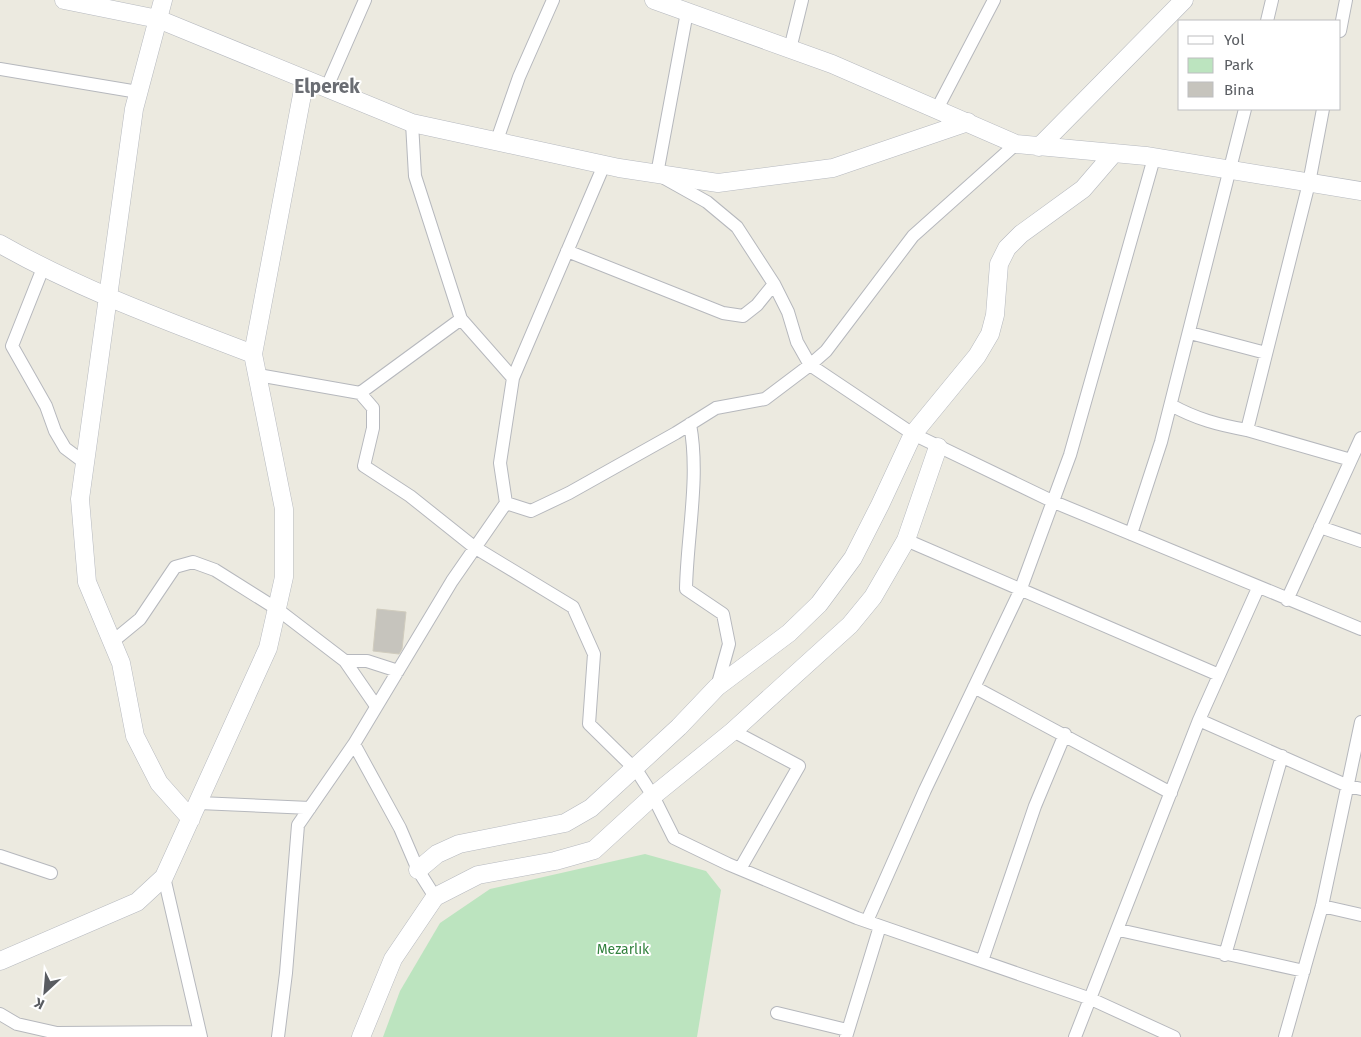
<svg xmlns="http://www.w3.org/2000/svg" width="1361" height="1037" font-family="'Fira Sans',sans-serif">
<rect width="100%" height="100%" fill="#eceae0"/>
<path fill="#bce4bf" d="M645,854L706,871L721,890L697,1037H383L400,991L440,923L490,889Z"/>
<path fill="#c6c4bd" stroke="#d0ccbe" d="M377,609L406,612L402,649L399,654L373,651Z"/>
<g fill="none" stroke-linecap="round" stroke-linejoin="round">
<g stroke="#b6b8bd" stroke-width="14">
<path id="street" d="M687,12L657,174L707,202L737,227L774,284L788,312L797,342L810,365L913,434L1054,502L1361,629
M1267,21L1272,0
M1340,31L1346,0
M790,49L802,0
M0,69L138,92
M327,87L365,0
M937,109L994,0
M1323,109L1309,183L1247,430L1351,460
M412,123L415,176L461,319L513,378
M497,140L519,77L553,0
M567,251L723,313L743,316L757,305L774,284
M43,268L12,346L46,406L55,431L65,448L85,463
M1190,333L1266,353
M258,375L360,393L373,408V428L364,466L410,496L474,547L573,607L594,654L589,724L637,771L653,796L674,838L728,864L857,918L1091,999L1174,1037
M360,393L461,319
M1171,405C1196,419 1219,425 1247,430
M690,424C700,478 687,535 686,589L723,614L729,644L717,687
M506,503L531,511L569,493L676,433L716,408L765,399L810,365L826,351L913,236L1016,144
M1320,527L1361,541
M1131,534L1161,442L1245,109
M906,540L1219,675
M1287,600L1361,438
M112,642L140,619L175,567L193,562L215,570L277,609L345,661L376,706
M345,661H367L398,671
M974,687L1171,793
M1199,720L1348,786L1361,789
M733,731L799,766L740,869
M199,803L310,808
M0,856L51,873
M164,877L201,1037
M435,897L418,870L400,828L354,744L452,581L506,503L500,463L513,378L604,165
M1322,906L1361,915
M867,921L925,790L1020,591L1070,455L1154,158
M1119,930L1304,971
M1225,955L1282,756
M982,961L1035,806L1065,734
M777,1013L847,1030
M0,1014L17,1024L57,1033L199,1032
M278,1037L286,973L298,825L354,744
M846,1037L880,926
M1075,1037L1199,720L1258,588
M1285,1037L1322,906L1361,722"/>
</g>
<g stroke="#b6b9bf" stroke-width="19">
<path id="secondary" d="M64,0L158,19L412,123L619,168L718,183L833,168L968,122
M163,0L134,109L80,499L87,582L121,663L135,736L159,783L191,819
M654,0L832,64L1016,144L1146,156L1361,191
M1039,147L1184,0
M0,244C81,290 167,321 253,354
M418,870L437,854L459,844L565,823L591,808L679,727L717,687L789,633L819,604L853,558L880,505L913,434L977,356L990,334L995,315L999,264L1007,248L1021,234L1083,189L1114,153
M0,961L137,902L164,877L268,648L284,577V509L253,354L305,79
M361,1037L393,959L435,897L478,875L555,861L594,850L653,796L733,731L850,625L873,597L906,540L938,447"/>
</g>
<use href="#street" stroke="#fff" stroke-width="12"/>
<use href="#secondary" stroke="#fff" stroke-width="18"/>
</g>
<g text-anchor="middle" stroke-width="4" stroke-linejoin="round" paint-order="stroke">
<g font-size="14" fill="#358340" stroke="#fff">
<text x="623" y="954">Mezarlık</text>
</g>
<g font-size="19" font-weight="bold" fill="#6a6d73" stroke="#fff">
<text x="327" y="93">Elperek</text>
</g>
</g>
<rect x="1178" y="20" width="162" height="90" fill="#ffffff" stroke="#bdbec0"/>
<rect x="1188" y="36" width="25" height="8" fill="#ffffff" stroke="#bdbec0"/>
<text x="1224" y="45" font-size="15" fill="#595c61">Yol</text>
<rect x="1188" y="58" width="25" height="15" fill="#bce4bf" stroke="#bdbec0"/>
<text x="1224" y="70" font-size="15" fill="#595c61">Park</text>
<rect x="1188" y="82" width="25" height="15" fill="#c6c4bd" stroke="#bdbec0"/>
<text x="1224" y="95" font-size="15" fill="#595c61">Bina</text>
<g transform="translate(45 992) rotate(206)" stroke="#ffffff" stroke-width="4" paint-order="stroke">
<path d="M0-4L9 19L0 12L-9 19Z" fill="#595c61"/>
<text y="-8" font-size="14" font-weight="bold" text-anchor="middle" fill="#595c61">K</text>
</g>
</svg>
